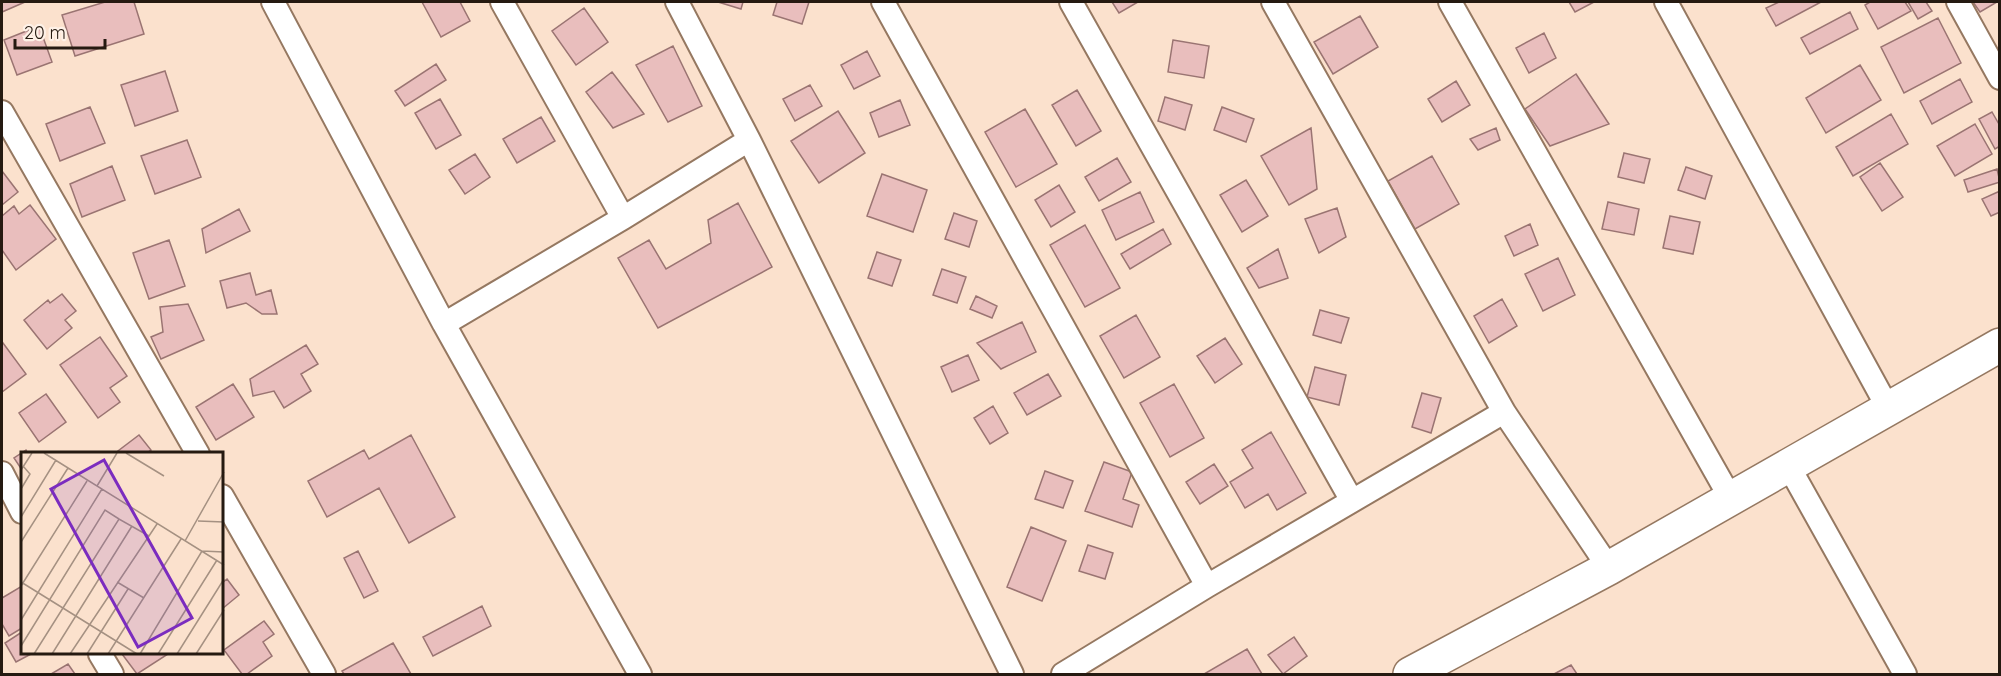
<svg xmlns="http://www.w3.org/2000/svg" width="2001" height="676" font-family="Quicksand,sans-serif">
<rect width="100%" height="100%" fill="#fbe1cd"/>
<path fill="#e9bebd" stroke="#9a7472" stroke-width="1.5" d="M2,2H25L2,12Z
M105,2H134L144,34L75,56L62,15Z
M422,2H460L470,21L441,37Z
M718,2H743L741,9Z
M777,2H809L802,24L773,15Z
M1112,2H1138L1119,13Z
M1569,2H1594L1575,12Z
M1779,2H1821L1776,26L1766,8Z
M1870,2H1905L1911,11L1878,29L1865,5Z
M1908,2H1926L1932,11L1918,19Z
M1973,2H1997L1980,12Z
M584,8L608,42L576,65L552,31Z
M1850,12L1858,29L1810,54L1801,38Z
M1360,16L1378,47L1333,74L1314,42Z
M1938,18L1961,63L1904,93L1881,47Z
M39,26L52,62L17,75L4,40Z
M1544,33L1556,58L1529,73L1516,48Z
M1173,40L1209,46L1204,78L1168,72Z
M673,46L702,106L668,122L636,65Z
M867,51L880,76L854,89L841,65Z
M436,64L446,80L405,106L395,91Z
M1860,65L1881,100L1826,133L1806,98Z
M165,71L178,111L135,126L121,85Z
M612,72L644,114L613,128L586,92Z
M1576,74L1609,124L1550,146L1525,109Z
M1960,79L1972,102L1932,124L1920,101Z
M1456,81L1470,105L1442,122L1428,99Z
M810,85L822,106L795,121L783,99Z
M1077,90L1101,131L1076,146L1052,105Z
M1165,97L1192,105L1185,130L1158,121Z
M440,99L461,135L436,149L415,113Z
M900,100L910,125L879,137L870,113Z
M90,107L105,143L60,161L46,124Z
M1222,107L1254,119L1246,142L1214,130Z
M1025,109L1057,164L1016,187L985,132Z
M838,111L865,153L819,183L791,141Z
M1992,112L2000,126V146L1995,149L1979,119Z
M1891,114L1908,144L1853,176L1836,147Z
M541,117L555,141L517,163L503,139Z
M1975,124L1992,154L1955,176L1937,146Z
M1311,128L1317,189L1289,205L1261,156Z
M1496,128L1500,140L1478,150L1470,139Z
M187,140L201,177L155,194L141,156Z
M1624,153L1650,159L1644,183L1618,177Z
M475,154L490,177L465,194L449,170Z
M1432,156L1459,204L1415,229L1388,181Z
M1117,158L1131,182L1099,201L1085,177Z
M1880,163L1903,197L1882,211L1860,177Z
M112,166L125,200L82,217L70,184Z
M1686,167L1712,176L1705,199L1678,190Z
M1997,169L2000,182L1968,192L1964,180Z
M2,171L18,192L2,205Z
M882,174L927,190L913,232L867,216Z
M1246,180L1268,216L1242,232L1220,195Z
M1059,185L1075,212L1051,227L1035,200Z
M2000,191V212L1991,216L1982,199Z
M1140,192L1154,222L1116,240L1102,210Z
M1608,202L1639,209L1634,235L1602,229Z
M738,203L772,267L658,328L618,258L649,240L666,269L711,243L708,220Z
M30,205L56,239L16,270L2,250V216L14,206L19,214Z
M1337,208L1346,237L1319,253L1305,219Z
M239,209L250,231L206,253L202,229Z
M954,213L977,221L969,247L945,239Z
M1670,216L1700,222L1693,254L1663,248Z
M1530,224L1538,245L1514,256L1505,236Z
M1085,225L1120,288L1085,307L1050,245Z
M1163,229L1171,244L1130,269L1121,254Z
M169,240L185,286L149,299L133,253Z
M1278,249L1288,278L1259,288L1247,268Z
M877,252L901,260L892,286L868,278Z
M1558,258L1575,295L1543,311L1525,274Z
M942,269L966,277L957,303L933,295Z
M250,273L256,295L271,290L277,314H262L246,303L227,308L220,281Z
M62,294L76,311L65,320L72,328L47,349L24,320L48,300L50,303Z
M976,296L997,306L992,318L970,309Z
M1502,299L1517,326L1489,343L1474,316Z
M188,304L204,340L161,359L151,337L163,332L160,307Z
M1320,310L1349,318L1341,343L1313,335Z
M1136,315L1160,357L1124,378L1100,336Z
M1022,322L1036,352L1001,369L977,343Z
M100,337L127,376L110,388L120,402L98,418L60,365Z
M1225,338L1242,364L1215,383L1197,356Z
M3,343L26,374L2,392V344Z
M306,345L318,364L301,374L311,391L284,408L274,391L253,396L250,379Z
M968,355L979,380L952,392L941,367Z
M1315,367L1346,375L1339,405L1307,397Z
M1048,374L1061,396L1027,415L1014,393Z
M233,384L254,417L216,440L196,407Z
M1174,384L1204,438L1170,457L1140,403Z
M1422,393L1441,398L1431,433L1412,427Z
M46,394L66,422L39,442L19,413Z
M993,406L1008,433L990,444L974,418Z
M1271,432L1306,493L1277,510L1268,494L1245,508L1230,482L1253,468L1242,450Z
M139,435L151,450L145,454H114Z
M411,435L455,517L409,543L379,488L327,517L308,481L364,450L369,459Z
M26,450L28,454H22V470L14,458Z
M1104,462L1132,472L1123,499L1139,505L1132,527L1085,511Z
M1214,464L1228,486L1200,504L1186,482Z
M1045,471L1073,481L1063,508L1035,499Z
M1031,527L1066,541L1042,601L1007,587Z
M1088,545L1113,553L1105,579L1079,571Z
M358,551L378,591L364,598L344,558Z
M227,579L239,595L222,609V583Z
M22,586V628L9,636L2,624V598Z
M482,606L491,626L433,656L423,637Z
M264,621L274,634L263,642L272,656L247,674H242L224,650Z
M22,632V654H31L16,662L5,643Z
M1294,637L1307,656L1283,674L1268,655Z
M393,643L411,674H344L342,671Z
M1247,649L1262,674H1204Z
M122,654H168L137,674Z
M68,664L75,674H51Z
M1571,665L1577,674H1554Z"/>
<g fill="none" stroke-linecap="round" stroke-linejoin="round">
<g stroke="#957861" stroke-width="26">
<path id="street" d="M273,2L444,324L640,674
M502,2L623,218
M677,2L749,140L1012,674
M883,2L1207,586
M1273,2L1504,412L1352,501
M1450,2L1731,499
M1666,2L1888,408
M1958,2L2000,78
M2,112L198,454
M444,324L623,218L749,140
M1504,412L1609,568
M1788,465L1905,674
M2,473L22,512
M222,496L324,674
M100,654L112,674
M1063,674L1207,586L1352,501L1071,2"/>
</g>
<g stroke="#957861" stroke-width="36">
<path id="secondary" d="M1410,674L1609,568L2000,345"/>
</g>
<use href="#street" stroke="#fff" stroke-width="22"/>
<use href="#secondary" stroke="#fff" stroke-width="33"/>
</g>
<g transform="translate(21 452)">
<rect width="202" height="202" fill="#fbe1cd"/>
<path fill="none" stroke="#a59182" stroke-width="1.5" d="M23,1L203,113M105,1L143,24M0,18L11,1M76,34L96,1M0,37L9,22L2,14M0,65L35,8M177,69L203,70M164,89L203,20M0,90L47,16M0,130L116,202M96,130L123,146M0,134L66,29M0,168L81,37M0,194L84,58L98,67M13,202L98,67L128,84M31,202L111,74M49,202L136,72M66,202L107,137M87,202L160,87M119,202L181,99L203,100M137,202L196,108M156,202L203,127M175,202L203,158"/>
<path fill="#7b2cbf" fill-opacity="0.15" stroke="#7b2cbf" stroke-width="3" d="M83,8L171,166L117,195L30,37Z"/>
<rect width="202" height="202" fill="none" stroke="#251a11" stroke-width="3"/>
</g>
<rect width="2001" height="676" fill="none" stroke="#251a11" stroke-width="6"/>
<path d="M15 39v9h90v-9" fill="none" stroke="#251a11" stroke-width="3"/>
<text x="24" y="39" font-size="18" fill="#251a11" stroke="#fef1e7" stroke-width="4.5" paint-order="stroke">20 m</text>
</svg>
